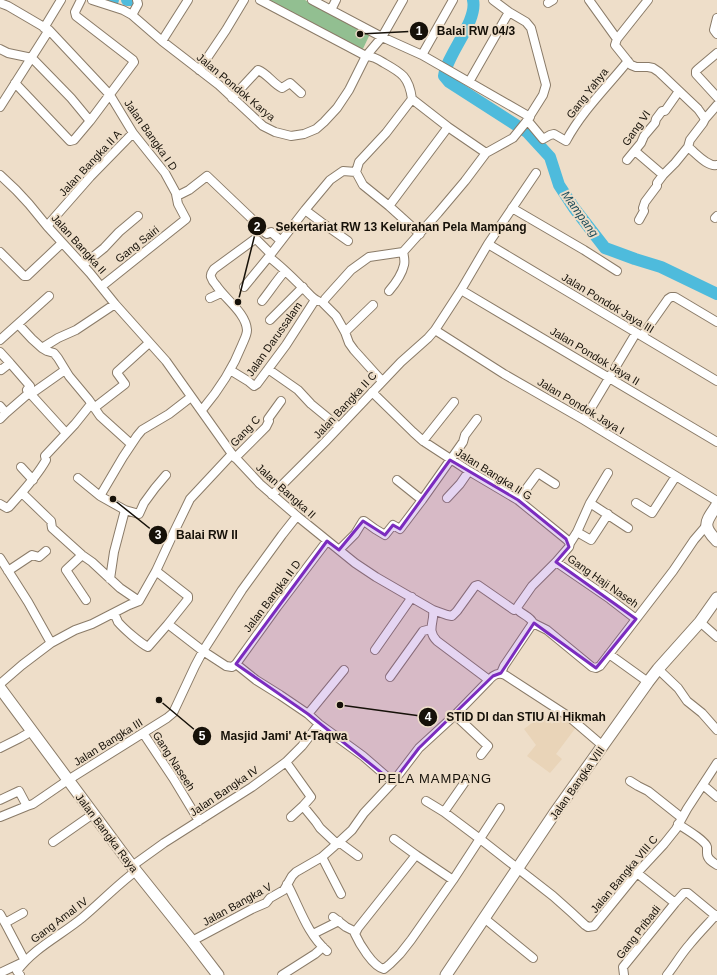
<svg xmlns="http://www.w3.org/2000/svg" width="717" height="975" font-family="Arial,sans-serif">
<rect width="100%" height="100%" fill="#eedec9"/>
<path fill="#e9d4b8" d="M544,714L552,724L560,714L577,726L556,754L562,759L550,773L527,756L536,745L524,729Z"/>
<path fill="#92bf91" d="M263,0H305L370,34L361,53Z"/>
<g fill="none" stroke-linecap="round" stroke-linejoin="round">
<path stroke="#4ebbdc" stroke-width="12" d="M106,0L107,1L113,0
M127,0H134
M473,0C478,21 447,54 444,76L449,82L527,132L550,157L559,185L574,208L605,248L635,259L661,267L717,294"/>
<g stroke="#8a7b68" stroke-width="10">
<path id="street" d="M92,0L123,10L132,15L162,41L219,85L263,126L275,132L291,136L304,134L316,129L324,122L337,108L349,90L366,56L382,37L403,0
M260,0L366,56C373,56 378,59 384,63C402,73 409,77 412,99L448,127L486,153
M312,0L382,37L422,55L530,117
M589,0L617,39
M0,3L8,6L49,30L110,95L133,133L165,173L177,195H179L189,190L207,176L250,217L262,230L267,234L271,232L281,241
M548,3L553,0
M331,10L336,0
M132,15L138,4L137,0
M717,18L714,30L717,34
M44,28L61,0
M162,41L188,0
M0,49L8,53L32,58L71,98L90,121L134,62L133,60L76,16L75,12L81,0
M717,53L698,69L696,71V74L717,97
M422,55L453,0
M199,70L226,30L244,0
M469,82L509,12
M15,83L70,141L74,140L90,121
M232,98L258,70C268,74 273,84 282,88L290,83L301,93
M0,107L49,30
M705,119L717,105
M528,121L543,139L550,135L554,134L566,141C582,111 607,87 628,61
M688,147C696,153 707,167 717,165
M635,151L663,175
M627,160L641,143L644,136L655,123L656,119L662,111H665L679,91
M356,172L359,162L386,133L412,99
M356,172L363,185L389,206L420,234
M0,175L16,190L29,204L47,226L90,273L115,304L166,361L232,454L260,484L297,516L355,563L376,577L433,610C435,622 426,630 437,641L489,680C493,675 499,672 505,675L568,716L603,746
M389,206L448,127
M512,208L584,250L617,271
M305,210L321,222L348,241
M715,218L717,216
M639,220L644,211L643,208L645,202L657,186V183L663,175L675,163L688,147L690,140L703,123L705,119L698,109L659,72L653,68L648,67H636L631,65L615,45L617,39L648,0
M47,226L90,177L133,133
M488,244L717,381
M0,252L24,276H27L62,243
M269,257C281,266 291,276 302,287C308,292 311,298 318,301
M83,265L104,248L119,232L138,216
M102,286L186,219L178,204L176,194
M244,287L271,254L305,210L330,180L343,171L356,172
M461,290L717,442
M389,291C395,284 402,274 404,265C405,261 404,256 403,252
M210,298L221,293
M262,301C270,291 277,280 285,271
M270,320L303,287
M18,324L32,339L42,348L47,351L54,353L58,358L69,376L89,400L100,416L131,444
M435,330L504,374L584,420L717,501
M345,332L373,305
M642,336L668,299L671,297H675L717,322
M0,340L49,296
M42,348L58,338L76,330L115,304
M0,352L10,363
M0,369L1,370L10,363L30,386L27,390L66,433
M268,369L298,390L311,404L339,427
M230,370L248,381L254,386L257,384L286,345L315,300
M382,381L354,350L349,343L345,332L336,316L323,303L325,299L333,290L351,270L369,257L403,252L438,213L465,181L486,153L513,138L526,122L543,95L546,85L531,28L526,22L509,12L493,0
M372,392L413,432L423,441L469,471L518,500L566,539L570,543
M31,394L65,370
M0,406L6,413L0,419
M94,408L125,384L117,373V372L149,343
M202,410C218,391 233,368 242,345C244,340 247,335 247,330C246,313 225,299 216,285C214,283 212,280 211,277C210,274 212,272 214,269L255,239L257,240L271,254
M6,413L29,393
M584,420L636,333
M423,441L454,402
M235,458L266,427L269,421L268,419L281,401
M21,467L33,480
M78,478L100,496L123,457L137,436L142,430L169,414L191,397
M397,480L422,500
M22,493L51,521L52,528L82,555L92,562L120,588L139,601
M272,495L325,442L401,362L428,338L435,330L461,290L488,244L536,173
M100,496L125,510L139,514L144,503L155,488L166,475
M447,498L460,484L469,471
M518,500L538,473L555,484
M590,503L628,528
M636,503L652,513L676,476
M0,504L7,508L9,507C22,492 36,478 46,460L45,456L75,424L91,404
M577,532L591,540L608,514
M339,550L355,534L363,521H364L375,529L385,535L393,525L400,529L422,500L463,442L465,435L477,419
M82,555L66,570L86,600
M0,558L28,602L51,643
M556,562L610,599L636,619
M8,571L32,555L39,557L46,551
M110,579L114,552L125,510
M433,610L447,615L452,616L457,611L475,586L478,585L514,610L517,609
M114,613C115,616 117,619 118,622C124,629 140,643 148,647L168,624L188,599V596L156,571
M700,622L717,637
M533,623L547,630L592,667L596,668L600,666L673,571L694,540L706,526
M168,624L203,651L226,666L232,667L236,664L277,607L327,541
M375,650L412,597
M609,654L648,682
M236,664L256,680L280,695L308,714L319,724L363,756L393,782
M658,669L678,688L687,701L702,713L717,730
M501,673L504,666L533,623C530,616 522,615 517,609L518,606L532,586L556,562L569,547L570,543L577,532L590,503L608,473
M390,677L423,631L431,629
M0,684L22,665L51,643L75,630L92,624L129,605L139,601L156,571L174,532L190,499L232,454
M308,714L344,670
M455,715L488,746L481,755
M143,733L173,778L199,821
M0,748L20,738L32,731
M286,762L311,797L303,806L291,817
M630,781L638,786L648,791L682,818
M703,785L717,797
M0,800L19,791L27,806L33,804L68,780L167,718L173,713L195,666L203,651L242,590L282,535L297,516
M426,801L444,812L484,842L553,896L571,912L585,925L588,927L594,926L637,873L664,844L676,829L687,809L717,763
M303,806L316,822L320,828L337,844
M444,812L467,779
M0,817L27,806
M678,824C684,828 705,840 707,847C707,847 707,853 707,853C707,859 712,862 717,865
M394,839L416,855L453,880
M53,842L93,814
M339,842L358,856
M416,855L358,928L355,934C359,943 373,967 384,969L390,964L400,954L411,940L453,880L500,808
M322,857L341,894
M132,866L164,843L252,787L286,762L302,746L319,724
M637,873L675,903
M287,884C299,906 307,934 327,951
M0,914L5,923L23,913
M333,917L346,927L356,932
M484,918L533,958
M5,923L25,961
M313,934L339,921
M192,941L252,909L266,903L270,898L284,890L292,876L296,872L322,857L339,842L352,830L364,813L393,782L419,748L455,715L489,680
M0,973L21,963
M20,975L17,971C34,948 60,936 82,918C100,903 117,885 136,871
M282,975L315,954L323,947
M624,975L623,967L675,903L684,893H688L717,917
M667,975C675,965 681,954 690,944C698,934 707,925 716,915"/>
</g>
<g stroke="#8a7b68" stroke-width="13">
<path id="secondary" d="M717,505C706,522 701,525 717,541
M0,688L132,866L192,941L218,975
M446,975L554,814L648,682L658,669L700,622L717,598"/>
</g>
<use href="#street" stroke="#fff" stroke-width="8"/>
<use href="#secondary" stroke="#fff" stroke-width="11"/>
</g>
<path fill="#7b2cbf" fill-opacity="0.2" stroke="#7b2cbf" stroke-width="3" stroke-linejoin="round" d="M450,460L518,500L566,539L569,547L556,562L636,619L596,668L534,623L501,673L493,676L419,748L393,782L308,714L236,664L327,541L339,550L363,521L385,535L393,525L400,529Z"/>
<g text-anchor="middle" stroke-width="4" stroke-linejoin="round" paint-order="stroke">
<g font-size="11" fill="#161109" stroke="#eedec9">
<text transform="translate(236 87) rotate(40)" y="4">Jalan Pondok Karya</text>
<text transform="translate(587 93) rotate(-52)" y="4">Gang Yahya</text>
<text transform="translate(636 128) rotate(-55)" y="4">Gang VI</text>
<text transform="translate(151 135) rotate(55)" y="4">Jalan Bangka I D</text>
<text transform="translate(90 163) rotate(-47)" y="4">Jalan Bangka II A</text>
<text transform="translate(79 244) rotate(48)" y="4">Jalan Bangka II</text>
<text transform="translate(137 244) rotate(-38)" y="4">Gang Sairi</text>
<text transform="translate(608 303) rotate(31)" y="4">Jalan Pondok Jaya III</text>
<text transform="translate(274 339) rotate(-55)" y="4">Jalan Darussalam</text>
<text transform="translate(595 356) rotate(31)" y="4">Jalan Pondok Jaya II</text>
<text transform="translate(345 405) rotate(-47)" y="4">Jalan Bangka II C</text>
<text transform="translate(581 406) rotate(31)" y="4">Jalan Pondok Jaya I</text>
<text transform="translate(245 431) rotate(-47)" y="4">Gang C</text>
<text transform="translate(494 474) rotate(32)" y="4">Jalan Bangka II G</text>
<text transform="translate(286 491) rotate(42)" y="4">Jalan Bangka II</text>
<text transform="translate(603 581) rotate(35)" y="4">Gang Haji Naseh</text>
<text transform="translate(272 596) rotate(-53)" y="4">Jalan Bangka II D</text>
<text transform="translate(108 742) rotate(-32)" y="4">Jalan Bangka III</text>
<text transform="translate(174 761) rotate(57)" y="4">Gang Naseeh</text>
<text transform="translate(577 783) rotate(-55)" y="4">Jalan Bangka VIII</text>
<text transform="translate(224 791) rotate(-34)" y="4">Jalan Bangka IV</text>
<text transform="translate(107 833) rotate(53)" y="4">Jalan Bangka Raya</text>
<text transform="translate(624 874) rotate(-50)" y="4">Jalan Bangka VIII C</text>
<text transform="translate(237 904) rotate(-29)" y="4">Jalan Bangka V</text>
<text transform="translate(59 920) rotate(-37)" y="4">Gang Amal IV</text>
<text transform="translate(638 932) rotate(-52)" y="4">Gang Pribadi</text>
</g>
<g font-size="12" font-style="italic" fill="#1e4d5b" stroke="#eedec9">
<text transform="translate(580 214) rotate(54)" y="4">Mampang</text>
</g>
<g font-size="13" letter-spacing="1" fill="#161109" stroke="#eedec9">
<text x="435" y="783">PELA MAMPANG</text>
</g>
</g>
<path fill="none" stroke="#161109" stroke-width="1.5" d="M360 34L419 31M238 302L257 226M113 499L158 535M340 705L428 717M159 700L202 736"/>
<g fill="#161109" stroke="#eedec9" stroke-width="1.5">
<circle cx="360" cy="34" r="4"/>
<circle cx="238" cy="302" r="4"/>
<circle cx="113" cy="499" r="4"/>
<circle cx="340" cy="705" r="4"/>
<circle cx="159" cy="700" r="4"/>
<circle cx="419" cy="31" r="10"/>
<circle cx="257" cy="226" r="10"/>
<circle cx="158" cy="535" r="10"/>
<circle cx="428" cy="717" r="10"/>
<circle cx="202" cy="736" r="10"/>
</g>
<g font-size="12" text-anchor="middle" font-weight="bold" fill="#fff">
<text x="419" y="35">1</text>
<text x="257" y="231">2</text>
<text x="158" y="539">3</text>
<text x="428" y="721">4</text>
<text x="202" y="740">5</text>
</g>
<g font-size="12" text-anchor="middle" font-weight="bold" fill="#161109" stroke="#eedec9" stroke-width="4" stroke-linejoin="round" paint-order="stroke">
<text x="476" y="35">Balai RW 04/3</text>
<text x="401" y="231">Sekertariat RW 13 Kelurahan Pela Mampang</text>
<text x="207" y="539">Balai RW II</text>
<text x="526" y="721">STID DI dan STIU Al Hikmah</text>
<text x="284" y="740">Masjid Jami' At-Taqwa</text>
</g>
</svg>
